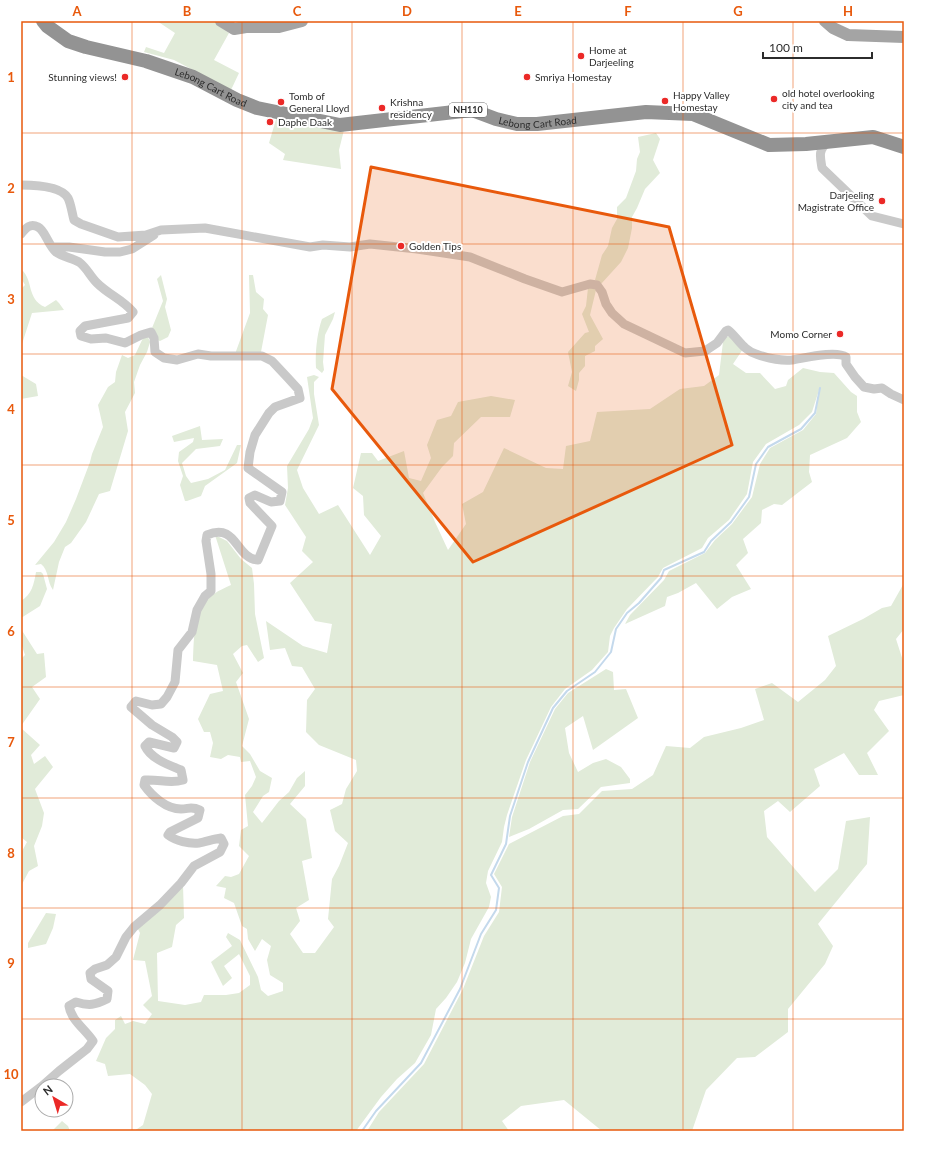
<svg xmlns="http://www.w3.org/2000/svg" width="925" height="1152" font-family="Lato,sans-serif">
<rect width="100%" height="100%" fill="#fff"/>
<path fill="#e1ebd9" d="M157,21H215L222,28L229,33L214,60L239,73L231,90L174,60L144,52L146,47L164,53L175,33Z
M277,116L344,130L339,150L341,169L283,160L285,154L269,143Z
M656,133L660,139L653,160L660,173L645,189L637,208L632,217V228L628,248L621,262L601,284L595,280L602,255L608,246L612,228L617,219V207L626,198L636,171L637,159L640,152L638,137Z
M21,269C34,280 26,299 45,307L56,300L59,303L64,310L32,313L21,347V289L25,285L21,278Z
M161,275L167,299L165,307L171,330L168,337L160,341L155,339L152,328L163,301L157,279Z
M249,275H253L256,292L264,299L263,309L268,315L261,352L235,354L250,313Z
M592,286L596,290L590,315L603,339L595,346V351L585,356V366L579,373V380L576,391L568,386L572,372L568,352L585,333L589,332L582,314L586,306L588,288Z
M335,312L333,319L325,335L323,362L324,370L322,373L316,368C315,353 317,333 322,319Z
M730,336L743,349L733,364L746,373H760L775,389L786,386L788,380L803,368L820,372L834,373L851,392L857,396V412L861,422L847,438L810,455L809,472L812,482L782,505L774,504L762,510L761,523L743,539L748,553L736,565L751,589L732,597L717,609L696,583L678,593L667,597L665,606L625,624L630,615L664,580L669,571L705,553L715,540L732,524L752,497L760,464L770,448L803,430L816,414L819,390L812,412L799,425L766,444L753,462L747,494L729,520L708,538L702,548L663,568L658,577L627,609L614,628L610,636L608,652L592,670L565,689L551,707L526,760L507,815L504,827L502,842L488,871L486,883L491,897L489,907L471,939L465,963L457,982L446,998L436,1009L431,1035L415,1063L397,1079L381,1097L356,1131H134L143,1125L152,1094L145,1085L130,1074L108,1076L105,1064L96,1061L106,1038L115,1029V1020L121,1016L125,1024L133,1021L145,1024L152,1014L143,1005L152,996L145,961L133,960L140,933L137,927L183,885L184,918L176,925L172,947L157,953L158,1001L185,1005L201,1002L204,995H226L239,993L250,985V976L239,954L224,966L232,978L223,986L211,962L232,946L226,937L228,933L240,940L258,977L261,990L268,996L283,991V983L270,975L267,960L271,946L262,939L255,951L248,939L247,929L242,926L234,903L224,898L226,888L216,886L225,876L231,877L239,874L249,856L239,846L241,830L248,826L245,795L252,786L256,777L250,761L241,762L240,757L228,755L221,759L210,757L213,743L210,732H204L198,719L210,694L223,691L217,665L193,661C194,639 193,607 214,594C219,590 225,588 231,585L215,535L227,541L241,559L252,568L254,584L255,614L264,658L258,662L247,645L242,646L233,654L243,673L236,682L249,719L242,746L250,754L260,771L272,778L269,792L263,796L253,812L262,823L279,801L289,792L297,778L305,771V786L290,804L306,819L312,858L302,861L309,900L296,908L300,921L290,934L303,953H315L334,927L328,919L332,879L339,866L348,843L335,831L330,810L342,804L346,789L357,771L356,760L319,745L306,732L307,700L315,689L302,667L292,666L285,648L270,650L266,621L303,646L327,653L332,624L315,621L290,583L313,562L302,551L306,537L285,505L288,488L287,466L309,429L313,418L307,377L314,375L319,377L314,382V394L319,425L297,470L303,488L319,514L338,505L370,555L381,536L364,515L363,496L353,488L361,453H372L378,461L404,451L409,478L421,481L431,458L427,445L437,420L451,416L458,402L491,396L515,400L510,417H481L454,443L453,456L442,467L423,493L435,522L448,550L466,524L462,504L483,492L504,448L546,468L563,469L566,446L590,441L597,412L650,409L680,389L704,386L719,375L723,342L726,337Z
M148,337L150,342L147,352L140,365L134,382L135,393L125,412L128,431L110,491L99,494L86,522L71,543L65,547L59,562L53,590C47,582 49,570 41,564L35,565L54,542L66,522L76,499L90,462L92,454L103,427L98,405L108,387L115,382L116,372L122,355L128,358L135,355L143,338Z
M21,375L36,384L38,396L21,399Z
M200,426L202,440L223,439L220,446L196,449L182,463L186,476L191,483L208,479L225,470L237,445H241L237,463L205,486L201,496L187,501H185L180,485L183,476L178,461L179,452L193,442L194,438L174,442L172,436Z
M36,572H41L43,574L47,589L40,606L21,618V601C32,594 34,584 36,572Z
M904,583V629L896,639L904,664V695L879,701L874,710L889,731L867,753L878,775H859L844,753L814,769L820,786L790,812L778,801L764,811L767,837L815,892L838,869L846,821L870,817L867,864L818,924L833,946L825,964L788,1009V1032L755,1057L737,1058L706,1090L692,1131H602L564,1100L521,1106L502,1121L509,1131H367L379,1112L424,1064L463,989L484,936L499,912L502,887L494,874L509,844L563,816L579,814L602,791L632,789L653,775L666,746L690,748L704,737L741,728L764,720L755,689L772,683L798,702L825,680L836,666L828,636L863,619L882,608L891,606Z
M21,625V629L37,654L44,653L46,677L32,687L40,699L21,726V659L25,655L21,643Z
M606,669L613,672L614,690L626,689L638,718L593,750L583,716L565,728L569,753L578,772L593,763L606,759L621,767L630,779V783L601,787L578,809L563,810L529,829L509,837L512,817L530,762L555,709L568,693Z
M21,728L40,745L31,755L34,764L45,756L53,767L35,789L44,813L42,826L34,846L38,866L29,871L21,886V853L27,842L21,837Z
M46,913L56,914L53,928L46,944L28,948V943Z
M62,1121L68,1126L70,1131H52Z"/>
<g fill="none" stroke-linecap="round" stroke-linejoin="round">
<path stroke="#c4d9ec" stroke-width="2" d="M362,1131L376,1111L421,1063L460,989L481,934L496,910L499,888L491,875L506,844L510,816L528,762L553,708L567,691L595,672L611,652L616,629L627,613L639,603L661,578L664,570L704,552L711,541L731,522L749,497L756,464L768,447L801,429L815,413L820,388"/>
<path stroke="#c9c9c9" stroke-width="9" d="M828,142C818,150 820,156 822,168L872,216L904,224
M21,185C34,185 61,186 68,198C71,204 72,213 74,220L81,224L118,237L146,235L161,230L205,228L310,247L323,245L350,247L370,244L417,249L470,257L525,279L562,292L590,284L597,285L602,292L606,304L612,313L624,324L685,353L705,351L717,343L726,331L728,330C738,338 743,350 756,354C767,358 780,361 792,360C805,358 836,350 846,357V364L855,377L864,387L874,389L882,388L891,394L904,400
M21,234C26,228 30,223 38,227C45,230 48,245 56,252C63,257 72,258 79,262C87,268 90,276 97,283C109,295 122,299 133,312L128,318L85,326L80,331L81,336L91,339L106,338L125,343L141,335L151,332L154,338L155,352L164,358L177,360L198,354L211,356H262L272,361L287,377L298,389L300,398L275,407L269,413L255,435L250,452L248,468L282,492L280,501L271,502L255,495L249,498L250,503L272,526L258,560C235,558 237,522 207,535L206,541L211,574V591L205,596L197,610L192,632L178,650L175,682L167,697L161,704L152,705L136,701L131,707L152,725L172,737L177,742L174,748L149,742L145,746C151,759 169,765 181,770L183,780C170,784 159,779 145,780L144,785C152,796 166,809 181,809C189,809 191,806 200,810L198,818L170,832L168,835C176,841 189,844 199,843C206,842 213,839 221,838L224,844L220,852L194,866L181,883L160,905L134,927L126,937L116,957L107,965L95,969L90,973L91,979L108,991L107,999C95,1005 89,1006 76,1002L69,1006C71,1020 85,1029 93,1041L87,1049L59,1071L42,1086
M52,247H69L105,252H120L132,249L154,235
M21,1102L42,1086"/>
<path stroke="#a4a4a4" stroke-width="12" d="M221,21L234,29L246,27H279L302,21
M825,21L833,28L848,35L904,37"/>
<path stroke="#939393" stroke-width="14" id="s1" d="M43,21L47,26L68,41L86,47L146,61L193,77L237,100L257,108L340,125L472,110L496,119L517,124H537L646,112L693,114L769,145L806,144L873,137L904,147"/>
</g>
<path fill="#e8590c" fill-opacity="0.2" stroke="#e8590c" stroke-width="3" stroke-linejoin="round" d="M371,167L669,227L732,445L473,562L332,389Z"/>
<path fill="none" stroke="#e8590c" stroke-width="1" stroke-opacity="0.55" d="M132,21V1131M242,21V1131M352,21V1131M462,21V1131M573,21V1131M683,21V1131M793,21V1131M21,133H904M21,244H904M21,354H904M21,465H904M21,576H904M21,687H904M21,798H904M21,908H904M21,1019H904"/>
<g fill="#eb2927" stroke="#fff" stroke-width="1.5">
<circle cx="581" cy="56" r="4"/>
<circle cx="125" cy="77" r="4"/>
<circle cx="527" cy="77" r="4"/>
<circle cx="774" cy="99" r="4"/>
<circle cx="665" cy="101" r="4"/>
<circle cx="281" cy="102" r="4"/>
<circle cx="382" cy="108" r="4"/>
<circle cx="270" cy="122" r="4"/>
<circle cx="882" cy="201" r="4"/>
<circle cx="401" cy="246" r="4"/>
<circle cx="840" cy="334" r="4"/>
</g>
<g text-anchor="middle" stroke-width="4" stroke-linejoin="round" paint-order="stroke">
<rect fill="#fff" stroke="#6b6b6b" stroke-width="1" x="449" y="103" width="38" height="14" rx="3"/>
<g font-size="9" font-weight="bold" fill="#2c2c2c">
<text x="468" y="113">NH110</text>
</g>
<g font-size="10" fill="#2c2c2c" stroke="#fff" text-anchor="start">
<text x="589" y="54">Home at<tspan x="589" dy="12">Darjeeling</tspan></text>
<text x="117" y="81" text-anchor="end">Stunning views!</text>
<text x="535" y="81">Smriya Homestay</text>
<text x="782" y="97">old hotel overlooking<tspan x="782" dy="12">city and tea</tspan></text>
<text x="673" y="99">Happy Valley<tspan x="673" dy="12">Homestay</tspan></text>
<text x="289" y="100">Tomb of<tspan x="289" dy="12">General Lloyd</tspan></text>
<text x="390" y="106">Krishna<tspan x="390" dy="12">residency</tspan></text>
<text x="278" y="126">Daphe Daak</text>
<text x="874" y="199" text-anchor="end">Darjeeling<tspan x="874" dy="12">Magistrate Office</tspan></text>
<text x="409" y="250">Golden Tips</text>
<text x="832" y="338" text-anchor="end">Momo Corner</text>
</g>
<g font-size="10" fill="#2c2c2c" stroke="#fff">
<text dy="4" stroke="none"><textPath href="#s1" startOffset="183">Lebong Cart Road</textPath></text>
<text dy="4" stroke="none"><textPath href="#s1" startOffset="519">Lebong Cart Road</textPath></text>
</g>
</g>
<rect width="925" height="1152" fill="none" stroke="#ffffff" stroke-width="44"/>
<g transform="translate(54 1098) rotate(322)"><circle r="19" fill="#ffffff" stroke="#ababab"/>
<path d="M0-3L7 15L0 10L-7 15Z" fill="#eb2927"/>
<text y="-6" font-size="11" font-weight="bold" text-anchor="middle" fill="#2c2c2c">N</text>
</g>
<path d="M763 52v6h109v-6" fill="none" stroke="#2c2c2c" stroke-width="2"/>
<text x="769" y="52" font-size="12" fill="#2c2c2c" stroke="#ffffff" stroke-width="3" paint-order="stroke">100 m</text>
<rect x="22" y="22" width="881" height="1108" fill="none" stroke="#e8590c" stroke-width="1.5"/>
<g font-size="13" text-anchor="middle" font-weight="bold" fill="#e8590c">
<text x="77" y="16">A</text>
<text x="187" y="16">B</text>
<text x="297" y="16">C</text>
<text x="407" y="16">D</text>
<text x="518" y="16">E</text>
<text x="628" y="16">F</text>
<text x="738" y="16">G</text>
<text x="848" y="16">H</text>
<text x="11" y="82">1</text>
<text x="11" y="193">2</text>
<text x="11" y="304">3</text>
<text x="11" y="414">4</text>
<text x="11" y="525">5</text>
<text x="11" y="636">6</text>
<text x="11" y="747">7</text>
<text x="11" y="858">8</text>
<text x="11" y="968">9</text>
<text x="11" y="1079">10</text>
</g>
</svg>
